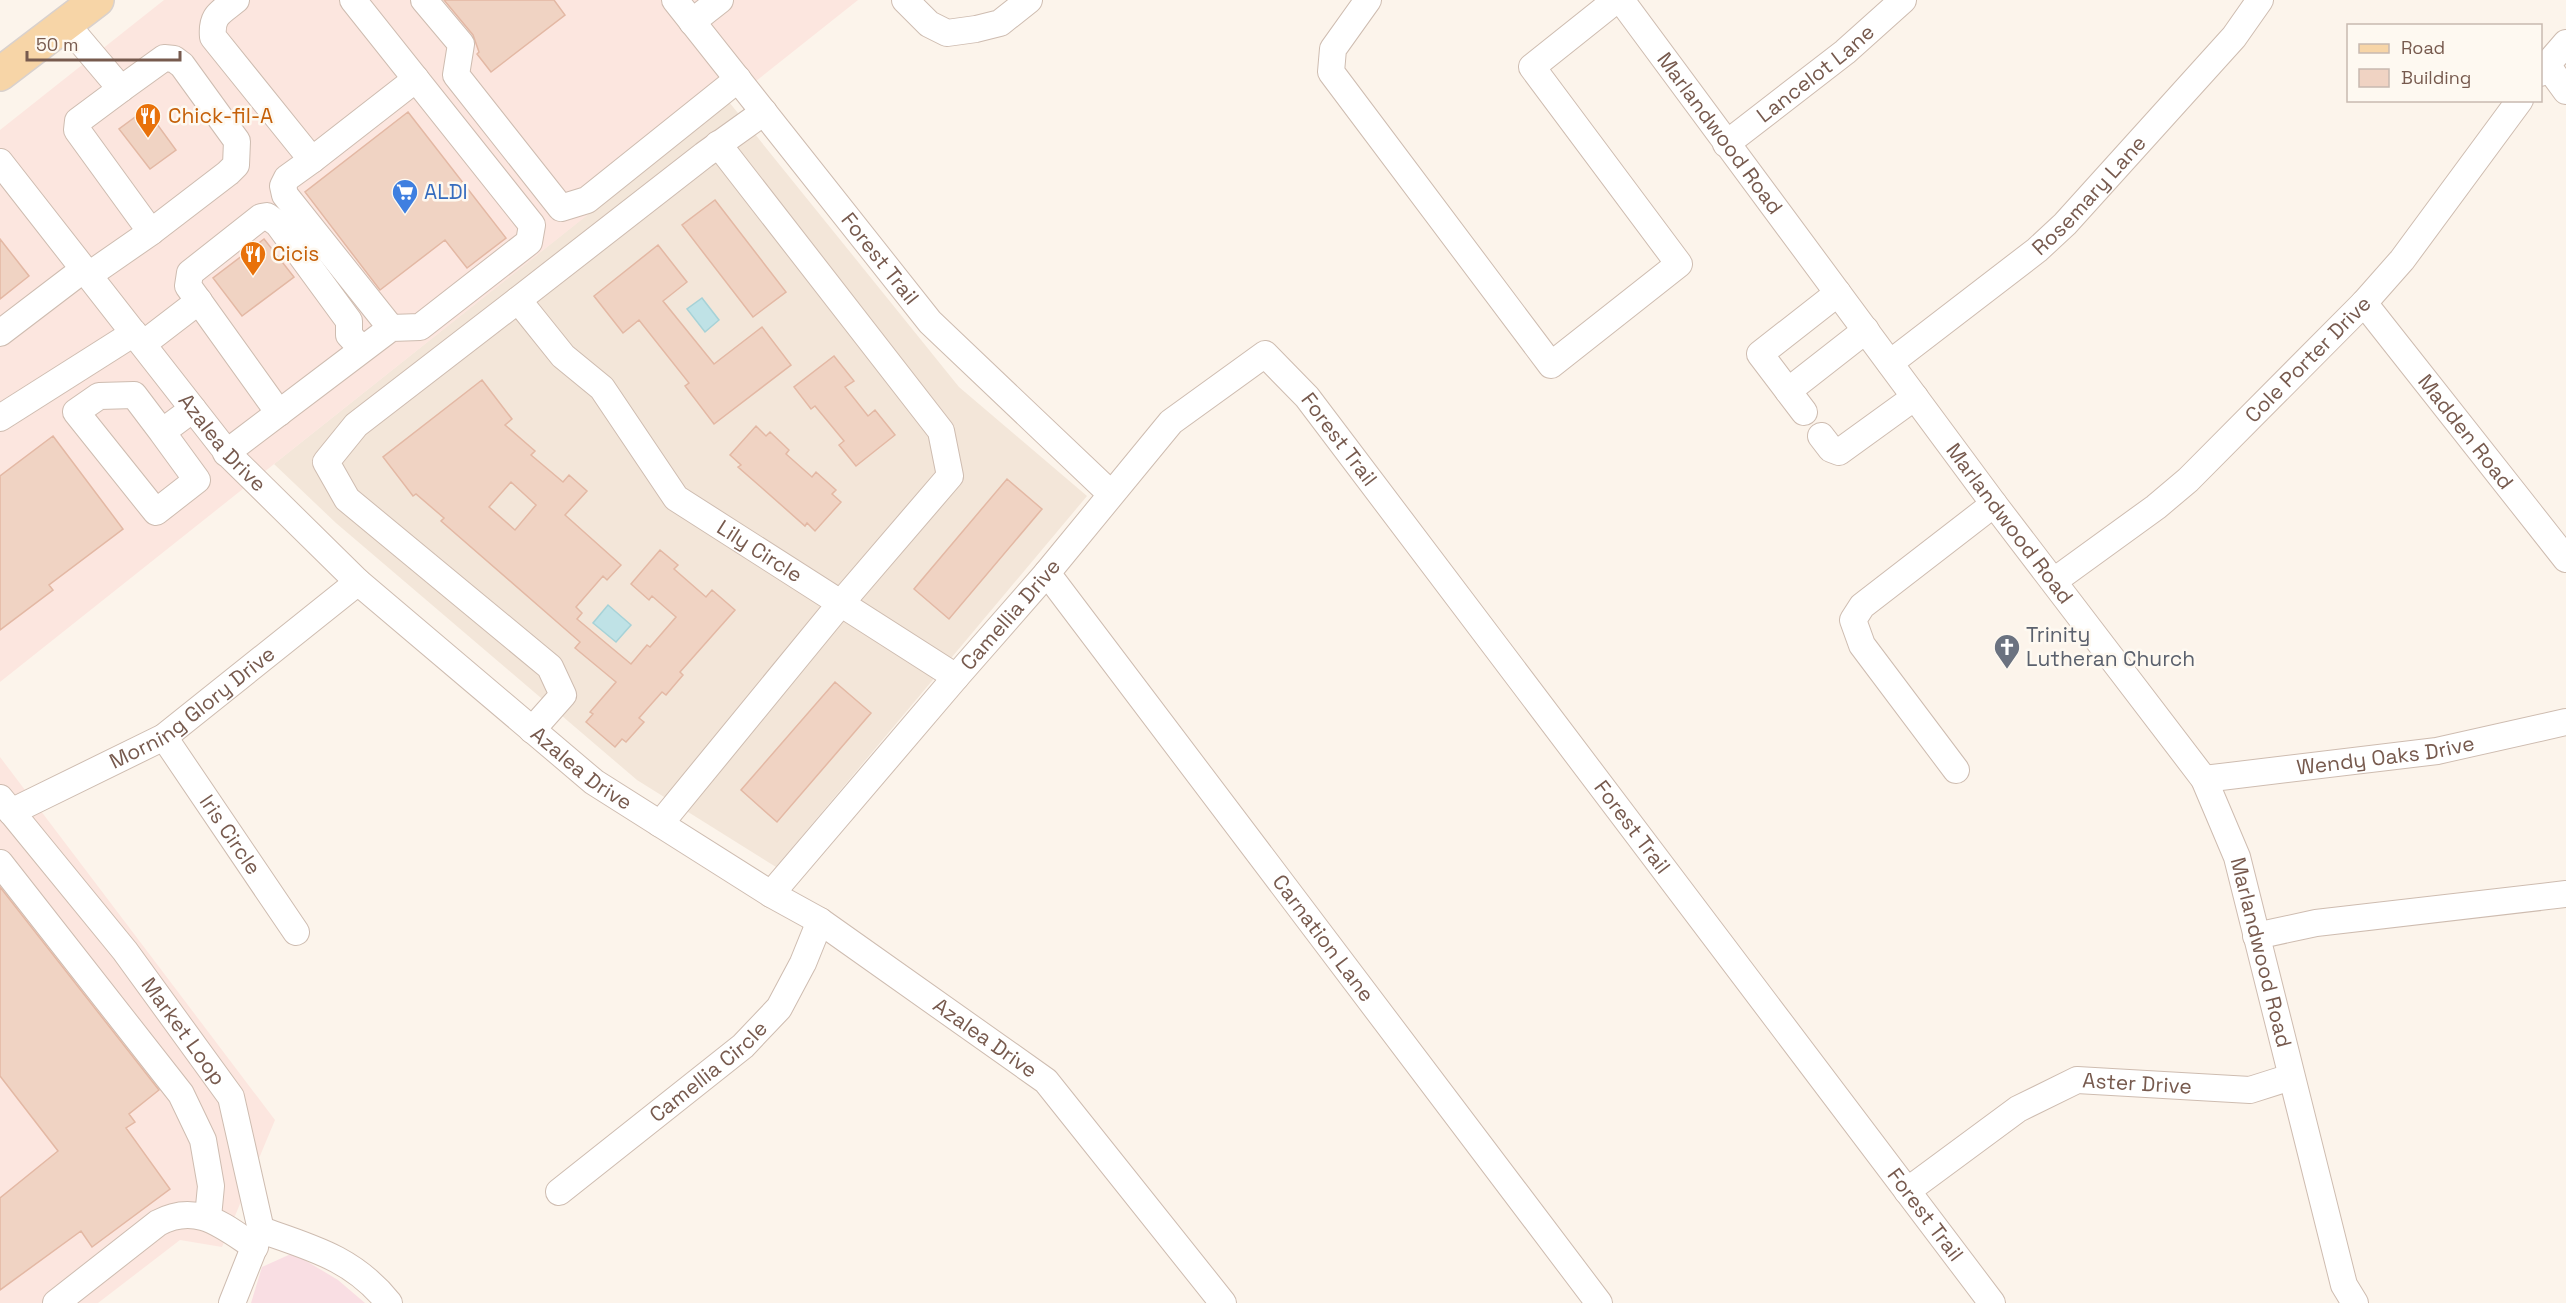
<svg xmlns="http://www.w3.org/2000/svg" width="2566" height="1303" font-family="'Space Grotesk',sans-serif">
<rect width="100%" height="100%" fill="#fcf4eb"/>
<path fill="#f3e6d9" d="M729,102L959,387L1087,496L776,867L637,780L336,523L274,464Z"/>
<path fill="#fce6df" d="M164,0H858L0,682V130Z
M0,757L275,1120L222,1247L180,1240L98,1303H0Z"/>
<path fill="#f9dee3" d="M293,1253L338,1280L365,1303H251L262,1267Z"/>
<path fill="#bfe2e6" stroke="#a6d2d7" stroke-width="1.5" d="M702,298L719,320L705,332L687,309Z
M608,605L631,625L616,642L593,623Z"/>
<path fill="#f0d3c3" stroke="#e3b8a4" stroke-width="1.5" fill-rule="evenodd" d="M444,0H554L565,15L491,72L477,54L479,52L473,35Z
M146,109L176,150L150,169L119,129Z
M408,112L506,238L467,268L445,240L380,290L305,192Z
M715,200L786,292L753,317L682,225Z
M0,239L29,276L0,299Z
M264,239L294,277L242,316L213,278Z
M658,245L687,282L663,301L714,364L762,327L791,365L714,424L685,386L689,383L639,320L623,333L594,296Z
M834,356L854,381L845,387L868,416L875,410L895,435L856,466L839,445L844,441L815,406L811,409L794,387Z
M482,380L512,419L505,425L535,451L531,455L563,482L569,475L587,491L565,515L621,565L607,580L603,576L576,607L582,613L577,619L631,664L647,645L650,647L676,617L652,596L649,600L631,584L660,550L678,565L674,569L706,597L712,590L735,610L680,672L683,675L666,695L662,692L639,718L644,722L626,742L622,739L615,747L586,722L593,714L590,712L616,682L575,648L580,642L441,521L444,518L416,494L413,496L383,457ZM511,482L536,505L515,530L489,507Z
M756,426L766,436L770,432L789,450L786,454L812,477L816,472L836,490L832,494L841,502L815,531L807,523L805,526L762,488L738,467L741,465L730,455Z
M53,436L123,529L49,585L53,590L0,630V476Z
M1007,479L1042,509L949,619L914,589Z
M835,682L871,713L777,822L741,790Z
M0,887L159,1090L129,1114L135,1122L126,1128L170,1189L92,1247L81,1231L0,1290V1198L58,1151L0,1076Z"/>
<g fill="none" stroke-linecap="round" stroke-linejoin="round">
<g stroke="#cebcb0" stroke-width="28">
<g id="minor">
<path d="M236,0C220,13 211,15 213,37L312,160L416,79"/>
<path d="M424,0L461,44L456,75L561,208L587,200L738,79"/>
<path id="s1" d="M675,0L930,322L1110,493"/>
<path d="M905,0L929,24L947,33L976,29L1000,23L1029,0"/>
<path d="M1368,0L1333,49L1331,72L1551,365L1679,264L1532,67L1616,0"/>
<path id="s2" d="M1621,0L1994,504L2204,779L2237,857L2344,1285L2355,1303"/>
<path d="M692,22L720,0"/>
<path d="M66,24L121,89L78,121L77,130L151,232L89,275"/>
<path d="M2547,65L2566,91"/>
<path d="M2540,73L2566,43"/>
<path d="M121,89L164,58L174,59L182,65L237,141L236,165L228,173L151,232"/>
<path id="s3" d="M1726,144L1845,52L1903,0"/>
<path d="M312,160L287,178L283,186L285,195L391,328"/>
<path id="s4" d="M0,162L229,455L358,582L594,782L771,894L820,921L1046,1081L1223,1303"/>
<path d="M518,300L704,155L764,112"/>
<path id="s5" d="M2364,303L2566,559"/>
<path d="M0,333L84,269"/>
<path d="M143,344L199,301"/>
<path id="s6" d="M1890,363L2037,250L2065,224L2234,37L2260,0"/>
<path d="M1788,391L1866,330"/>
<path d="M1804,412L1760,354L1838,293"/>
<path d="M279,413L188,286L190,273L261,217L267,216L278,224L349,321V335L362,349"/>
<path d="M0,418L134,333"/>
<path d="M162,432L197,480L156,512L76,412L99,396L134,395L162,432L193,409"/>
<path d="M1821,436L1831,449L1839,452L1915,397"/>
<path d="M226,453L391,328L420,327L529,242L532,225L353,0"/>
<path id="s7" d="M1047,573L1599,1303"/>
<path id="s8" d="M2054,581L2156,507L2188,480L2364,303L2402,260L2520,100"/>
<path id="s9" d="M532,730L563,695L550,667L347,499L326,462L356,425L518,300L563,356L602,388L676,498L956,677"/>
<path id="s10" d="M164,737L296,932"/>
<path d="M1956,770L1862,645L1853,620L1862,606L1994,504"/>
<path id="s11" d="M2204,779L2437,751L2566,722"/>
<path id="s12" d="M0,798L125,951L231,1097L261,1230L232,1303"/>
<path id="s13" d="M11,812L164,737L358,582"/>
<path d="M660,824L841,603L950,476L941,431L718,144"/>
<path d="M0,863L181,1094L203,1140L211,1186L208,1217"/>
<path id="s14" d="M771,894L956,677L1047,573L1171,422L1265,354L1307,397L1992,1303"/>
<path d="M2256,936L2316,923L2566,894"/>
<path id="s15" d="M1907,1191L2018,1109L2077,1080L2250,1090L2291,1077"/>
<path id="s16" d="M559,1192L743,1046L779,1008L803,963L820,921"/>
<path d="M261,1230C313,1248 354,1259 389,1303"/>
<path d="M56,1303L158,1223C197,1202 223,1226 255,1247"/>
</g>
</g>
<g stroke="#d9d1cd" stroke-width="36">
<path id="major" d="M0,74L97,0"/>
</g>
<use href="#minor" stroke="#fff" stroke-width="26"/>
<use href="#major" stroke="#f7d5a7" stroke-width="33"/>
</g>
<defs>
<g id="restaurant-pin" transform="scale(1.35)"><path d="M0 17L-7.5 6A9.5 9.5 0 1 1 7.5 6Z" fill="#e8710a" stroke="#fef9f1"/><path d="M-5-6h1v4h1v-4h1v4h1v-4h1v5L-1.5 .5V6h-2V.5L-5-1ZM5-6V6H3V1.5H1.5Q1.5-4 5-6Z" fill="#fff"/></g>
<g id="supermarket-pin" transform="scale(1.35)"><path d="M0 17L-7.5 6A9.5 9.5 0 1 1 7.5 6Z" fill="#3f7fe0" stroke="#fef9f1"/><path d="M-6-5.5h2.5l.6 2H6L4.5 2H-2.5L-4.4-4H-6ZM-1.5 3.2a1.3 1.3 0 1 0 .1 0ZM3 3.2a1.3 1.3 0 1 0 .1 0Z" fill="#fff"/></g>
<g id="church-pin" transform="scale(1.35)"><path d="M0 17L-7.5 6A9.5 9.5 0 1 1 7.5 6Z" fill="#6b7280" stroke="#fef9f1"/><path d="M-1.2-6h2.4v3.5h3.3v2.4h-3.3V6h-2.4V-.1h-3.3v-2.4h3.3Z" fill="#fff"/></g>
</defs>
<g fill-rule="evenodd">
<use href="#restaurant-pin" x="148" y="116"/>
<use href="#supermarket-pin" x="405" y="192"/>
<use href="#restaurant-pin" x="253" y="254"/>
<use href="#church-pin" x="2007" y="647"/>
</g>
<g text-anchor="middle" stroke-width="5" stroke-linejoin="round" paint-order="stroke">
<g font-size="21" fill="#775a4e" stroke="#fef9f1">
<text dy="7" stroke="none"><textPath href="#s3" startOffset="114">Lancelot Lane</textPath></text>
<text dy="7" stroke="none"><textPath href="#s2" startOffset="166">Marlandwood Road</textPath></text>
<text dy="7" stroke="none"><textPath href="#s6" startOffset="261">Rosemary Lane</textPath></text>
<text dy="7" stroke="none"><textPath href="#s1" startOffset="330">Forest Trail</textPath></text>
<text dy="7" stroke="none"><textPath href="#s8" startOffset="338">Cole Porter Drive</textPath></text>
<text dy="7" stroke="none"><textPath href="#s5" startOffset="164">Madden Road</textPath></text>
<text dy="7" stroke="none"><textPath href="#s14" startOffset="848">Forest Trail</textPath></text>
<text dy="7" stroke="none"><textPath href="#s4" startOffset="358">Azalea Drive</textPath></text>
<text dy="7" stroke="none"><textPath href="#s2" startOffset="652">Marlandwood Road</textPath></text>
<text dy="7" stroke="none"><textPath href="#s9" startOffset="990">Lily Circle</textPath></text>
<text dy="7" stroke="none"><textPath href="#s14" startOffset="368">Camellia Drive</textPath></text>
<text dy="7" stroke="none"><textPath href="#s13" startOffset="210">Morning Glory Drive</textPath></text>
<text dy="7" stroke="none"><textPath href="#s11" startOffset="183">Wendy Oaks Drive</textPath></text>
<text dy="7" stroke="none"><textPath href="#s4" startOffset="844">Azalea Drive</textPath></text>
<text dy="7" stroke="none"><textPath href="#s14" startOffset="1334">Forest Trail</textPath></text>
<text dy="7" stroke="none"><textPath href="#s10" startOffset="118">Iris Circle</textPath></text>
<text dy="7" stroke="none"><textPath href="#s7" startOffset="458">Carnation Lane</textPath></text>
<text dy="7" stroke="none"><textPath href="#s2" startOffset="1156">Marlandwood Road</textPath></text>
<text dy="7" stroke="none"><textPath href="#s12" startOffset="297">Market Loop</textPath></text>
<text dy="7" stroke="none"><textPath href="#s4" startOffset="1330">Azalea Drive</textPath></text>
<text dy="7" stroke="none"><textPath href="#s16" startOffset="192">Camellia Circle</textPath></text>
<text dy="7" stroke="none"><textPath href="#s15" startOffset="264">Aster Drive</textPath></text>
<text dy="7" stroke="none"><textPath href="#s14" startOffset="1820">Forest Trail</textPath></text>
</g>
<g font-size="21" fill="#c56008" stroke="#fef9f1" text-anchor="start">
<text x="168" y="123">Chick-fil-A</text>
<text x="272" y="261">Cicis</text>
</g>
<g font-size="21" fill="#366cbe" stroke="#fef9f1" text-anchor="start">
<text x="424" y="199">ALDI</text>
</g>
<g font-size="21" fill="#5b616d" stroke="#fef9f1" text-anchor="start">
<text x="2026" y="642">Trinity<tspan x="2026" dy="24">Lutheran Church</tspan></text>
</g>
</g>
<rect x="2347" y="24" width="195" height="78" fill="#fef9f1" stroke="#c8b9b0" stroke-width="1.5"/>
<rect x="2359" y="44" width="30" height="9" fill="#f7d5a7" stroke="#c8b9b0" stroke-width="1.5"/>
<text x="2401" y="54" font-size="18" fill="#775a4e">Road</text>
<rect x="2359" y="69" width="30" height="18" fill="#f0d3c3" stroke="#c8b9b0" stroke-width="1.5"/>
<text x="2401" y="84" font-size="18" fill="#775a4e">Building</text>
<path d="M27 51v9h153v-9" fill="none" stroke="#775a4e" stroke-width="3"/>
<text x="36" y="51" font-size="18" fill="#775a4e" stroke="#fef9f1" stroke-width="4.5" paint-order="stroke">50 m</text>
</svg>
